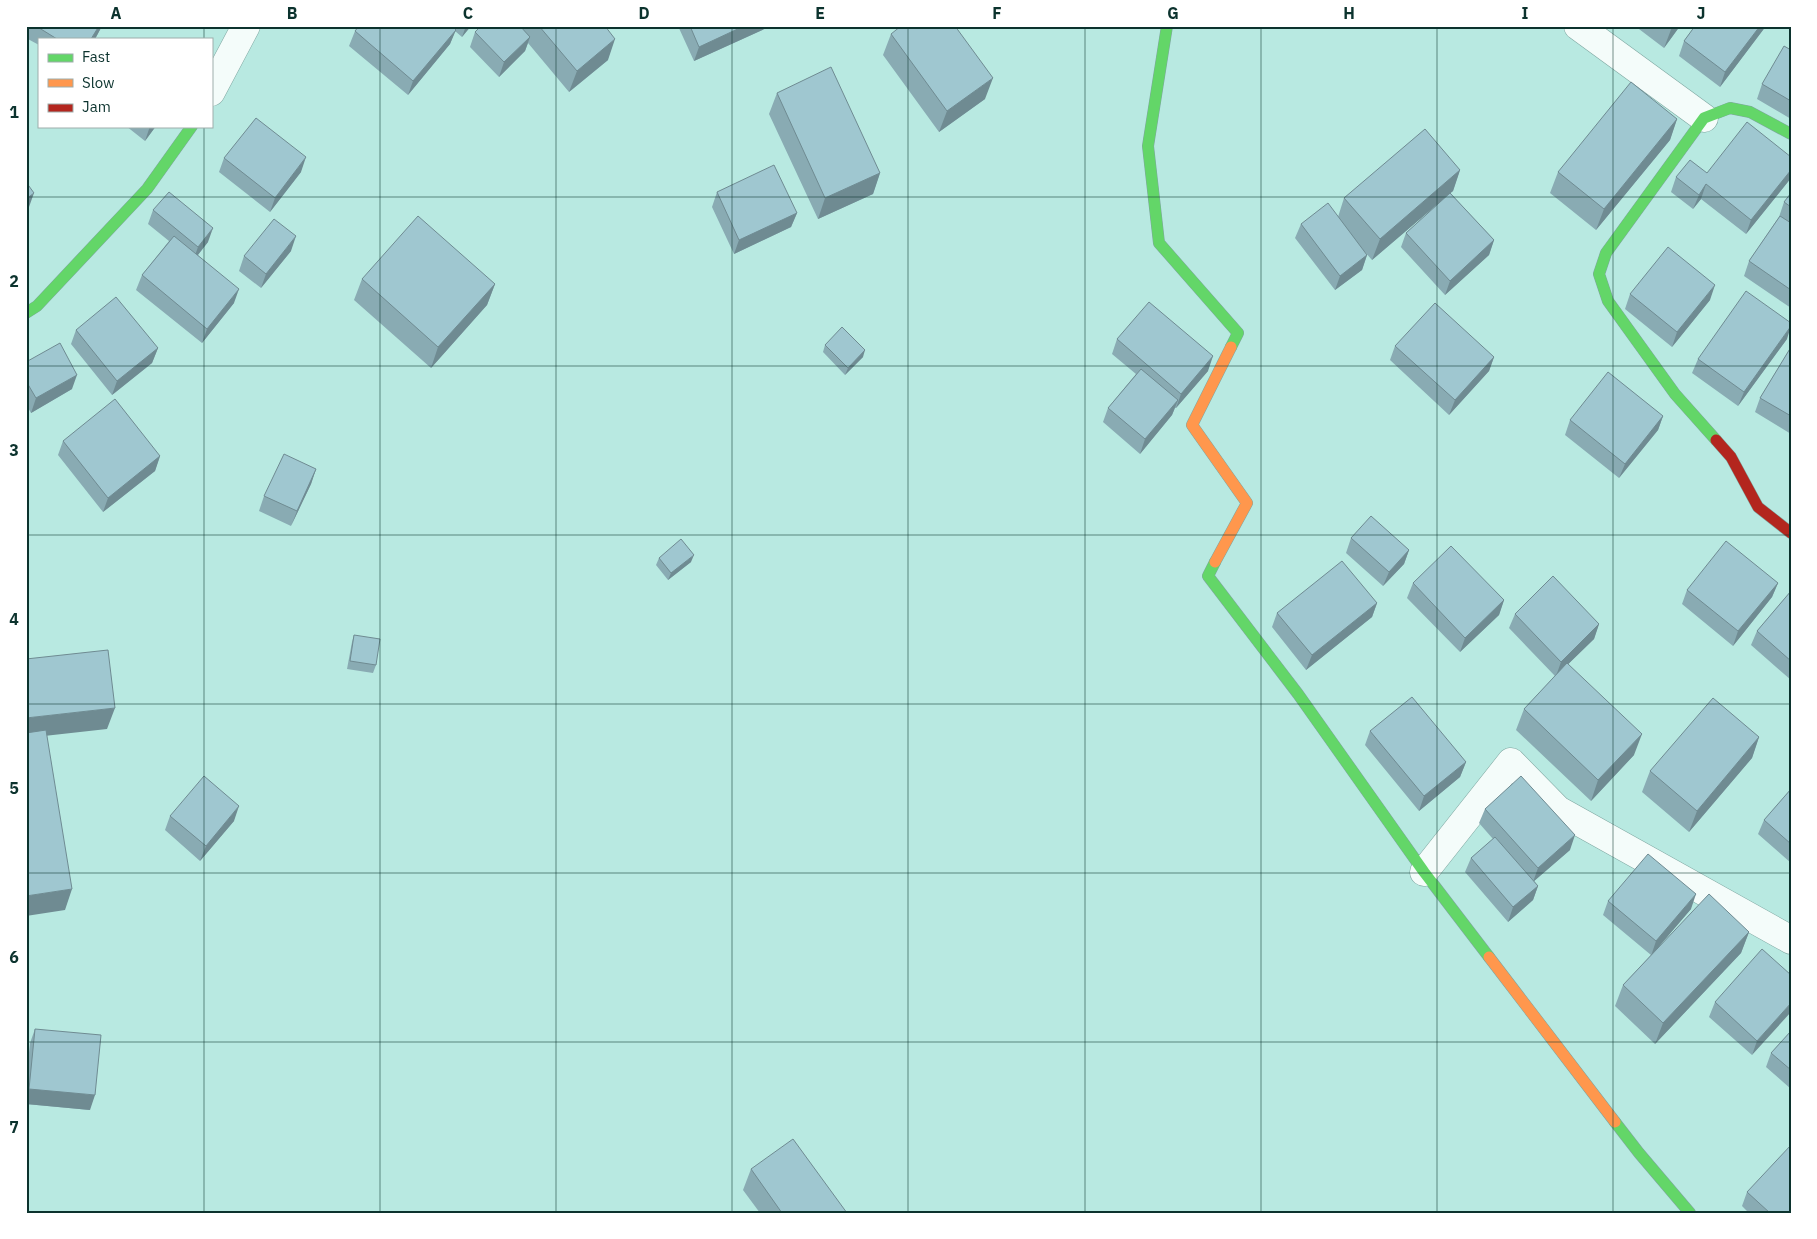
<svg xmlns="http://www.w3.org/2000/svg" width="1817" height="1239" font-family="'IBM Plex Sans',sans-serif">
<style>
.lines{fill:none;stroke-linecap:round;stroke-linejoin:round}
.street-casing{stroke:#7ea6a0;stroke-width:29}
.fast-casing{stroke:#7ea6a0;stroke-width:12}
.slow-casing{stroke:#7ea6a0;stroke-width:12}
.jam-casing{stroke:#7ea6a0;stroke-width:12}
.street{stroke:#f4fcfa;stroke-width:28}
.fast{stroke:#63d668;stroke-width:11}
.slow{stroke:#ff974d;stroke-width:11}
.jam{stroke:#b3261e;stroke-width:11}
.wall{fill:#89abb3}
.shaded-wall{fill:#6f8b92}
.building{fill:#9fc7d0;stroke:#6f8b92}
.grid{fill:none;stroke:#0c332e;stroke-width:1;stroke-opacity:0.55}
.neatline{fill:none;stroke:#0c332e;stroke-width:2}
.grid-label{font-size:16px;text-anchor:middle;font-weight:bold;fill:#0c332e}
</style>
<rect width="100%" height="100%" fill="#b8e9e1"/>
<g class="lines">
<defs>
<path id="street" d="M1578 26 1704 118
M211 92 246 26
M1424 872 1511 762 1558 810 1791 940"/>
<path id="fast" d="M1167 26 1148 146 1159 243 1238 333 1231 347
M26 313 37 306 147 189 192 126
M1716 440 1675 394 1608 301 1599 274 1606 253 1704 118 1730 108 1750 112 1791 134
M1215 562 1208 576 1298 694 1424 872 1489 957
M1615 1122 1639 1153 1690 1213"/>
<path id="slow" d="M1215 562 1247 503 1192 425 1231 347
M1489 957 1615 1122"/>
<path id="jam" d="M1716 440 1731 457 1758 507 1791 533"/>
</defs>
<!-- street casing -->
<use href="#street" class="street-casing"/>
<!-- fast casing -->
<use href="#fast" class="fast-casing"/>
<!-- slow casing -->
<use href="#slow" class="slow-casing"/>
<!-- jam casing -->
<use href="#jam" class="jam-casing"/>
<!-- street -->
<use href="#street" class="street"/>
<!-- fast -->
<use href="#fast" class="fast"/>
<!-- slow -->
<use href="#slow" class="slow"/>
<!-- jam -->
<use href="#jam" class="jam"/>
</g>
<!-- wall -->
<path class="wall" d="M26 26H102L95 39H39V45L26 38Z
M359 26H471L462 37 455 31 450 44 408 95 349 46 355 31Z
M481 26H605L608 60 569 92 528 43 525 51 499 77 470 47 475 32Z
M678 26H771L694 61Z
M1635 26H1680L1664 48Z
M1695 26H1766L1720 87 1679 56 1684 41Z
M891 34 985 99 939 132 883 55Z
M1791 50V119L1757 99 1762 84Z
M777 93 880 173 873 194 818 219 769 114Z
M1677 119 1670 140 1596 230 1550 193 1558 172Z
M126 126H156L145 141Z
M1791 157V178L1746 234 1701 199 1693 209 1671 192 1676 177 1707 173Z
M224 158 301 172 270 212 219 172Z
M1460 170 1453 191 1450 193 1494 240 1489 255 1445 295 1401 247 1406 233 1442 200 1372 260 1357 243 1367 255 1362 270 1335 290 1295 238 1301 224 1338 217 1344 198Z
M717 192 797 213 791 227 734 254 712 207Z
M1791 193V308L1744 276 1749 261 1779 217 1784 202Z
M153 210 208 242 198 255 234 303 202 343 136 290 142 275 169 241 148 224Z
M291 251 261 288 239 271 244 256Z
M362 279 495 284 487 305 431 368 354 300Z
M1630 294 1710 300 1672 347 1625 309Z
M76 330 158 348 152 363 112 395 71 344Z
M1117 339 1208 371 1176 408H1175L1172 415 1140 454 1103 422 1108 408 1136 374 1112 354Z
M1787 339 1738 406 1692 373 1698 359Z
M825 345 863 357 845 375 823 352Z
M1395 346 1494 357 1489 371 1449 415 1390 360Z
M1791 347V434L1755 412 1760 398Z
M26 362 72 389 31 413 26 404Z
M1663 416 1658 430 1619 478 1565 435 1570 420Z
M63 441 160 456 155 471 103 512 58 455Z
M316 469 311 484 291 526 259 511 264 496Z
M1351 538 1409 550 1404 564 1383 586 1346 553Z
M659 558 691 562 668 580 656 565Z
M1413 583 1504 600 1499 615 1460 652 1407 598Z
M1778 583 1772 597 1733 646 1682 604 1687 590Z
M1791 591V680L1751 645 1757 631Z
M1377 603 1372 617 1306 670 1272 627 1277 613Z
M1515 614 1599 624 1594 639 1568 664 1634 755 1591 801 1516 730 1524 709 1555 676 1509 628Z
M354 635 376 665 373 673 347 669 352 642Z
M1370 731 1466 762 1460 777 1419 811 1365 745Z
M1759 737 1752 758 1689 832 1642 792 1650 771Z
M1791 789V863L1758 834 1764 820Z
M1485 809 1570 850 1534 881 1538 886 1533 900 1508 922 1465 872 1471 858 1493 839 1479 823Z
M170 816 234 821 200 861 165 830Z
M1608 901 1691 909 1654 952 1749 932 1741 953 1655 1044 1615 1006 1623 985 1651 955 1603 915Z
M1791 975 1752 1055 1709 1017 1715 1002Z
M35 1029 90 1110 26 1104V1082L30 1043Z
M1791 1031V1089L1766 1067 1771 1053Z
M751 1169 847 1213H760L743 1190Z
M1747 1192 1791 1213H1749L1742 1206Z"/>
<!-- shaded-wall -->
<path class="shaded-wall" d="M99 26H102L95 39H91Z
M466 26H471L462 37Z
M744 26H771L694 61 699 47Z
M1673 26H1680L1664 48 1672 27Z
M1760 26H1766L1720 87 1725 72Z
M456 30 450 44 408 95 413 81Z
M530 37 525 51 499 77 504 62Z
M615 39 608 60 569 92 577 71Z
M993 78 985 99 939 132 947 111Z
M1677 119 1670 140 1596 230 1604 209Z
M150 126H156L145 141Z
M306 157 301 172 270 212 275 198Z
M1460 170 1453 191 1372 260 1380 239Z
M1791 170V178L1746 234 1751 220Z
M880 173 873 194 818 219 825 198Z
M1706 184 1701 199 1693 209 1699 195Z
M34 193 29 207 26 209V199Z
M797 213 791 227 734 254 739 240Z
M213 228 208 242 193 261 198 247Z
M296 236 291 251 261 288 266 274Z
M1494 240 1489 255 1445 295 1450 281Z
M1367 255 1362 270 1335 290 1340 276Z
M495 284 487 305 431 368 438 347Z
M1715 285 1710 300 1672 347 1677 332Z
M239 289 234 303 202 343 207 329Z
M1791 326 1787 339 1738 406 1744 392Z
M158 348 152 363 112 395 117 381Z
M865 350 863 357 845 375 848 368Z
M1213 356 1208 371 1176 408 1181 394Z
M1494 357 1489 371 1449 415 1455 400Z
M77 375 72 389 31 413 36 398Z
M1178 400 1172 415 1140 454 1145 439Z
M1663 416 1658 430 1619 478 1625 464Z
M160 456 155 471 103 512 108 498Z
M316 469 311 484 291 526 297 511Z
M1409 550 1404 564 1383 586 1389 572Z
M694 555 691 562 668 580 671 573Z
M1778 583 1772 597 1733 646 1738 631Z
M1504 600 1499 615 1460 652 1465 638Z
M1377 603 1372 617 1306 670 1312 655Z
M1599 624 1594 639 1556 676 1561 662Z
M115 708 107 729 26 738V718Z
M1642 734 1634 755 1591 801 1598 780Z
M1759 737 1752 758 1689 832 1697 811Z
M1466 762 1460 777 1419 811 1424 796Z
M239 806 234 821 200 861 206 846Z
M1575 835 1570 850 1533 882 1538 868Z
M1538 886 1533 900 1508 922 1513 907Z
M72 889 65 910 26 916V896Z
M1696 894 1691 909 1651 956 1656 941Z
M1749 932 1741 953 1655 1044 1663 1023Z
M1791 1003V1012L1752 1055 1757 1041Z
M29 1089 95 1095 90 1110 26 1104V1098Z"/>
<!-- building -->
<path class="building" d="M36 26H99L91 39H57Z
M359 26H452L456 30 413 81 355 31Z
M481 26H520L530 37 504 62 475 32Z
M539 26H605L615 39 577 71Z
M690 26H744L699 47Z
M901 26H955L993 78 947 111 891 34Z
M1695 26H1760L1725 72 1684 41Z
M1784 46 1791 50V101L1762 84Z
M831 67 880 173 825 198 777 93Z
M1631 82 1677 119 1604 209 1558 172Z
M256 118 306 157 275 198 224 158Z
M1747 122 1791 157V170L1751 220 1706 184 1699 195 1676 177 1690 160 1707 173Z
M1425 129 1460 170 1380 239 1344 198Z
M774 165 797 213 739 240 717 192Z
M26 182 34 193 26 199Z
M169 192 213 228 198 247 153 210Z
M1450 193 1494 240 1450 281 1406 233Z
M1791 193V207L1784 202Z
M1328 203 1367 255 1340 276 1301 224Z
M418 216 495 284 438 347 362 279Z
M1780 216 1791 223V290L1749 261Z
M274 219 296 236 266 274 244 256Z
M174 236 239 289 207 329 142 275Z
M1668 247 1715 285 1677 332 1630 294Z
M1746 291 1791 323V326L1744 392 1698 359Z
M116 297 158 348 117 381 76 330Z
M1149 302 1213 356 1181 394 1117 339Z
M1435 303 1494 357 1455 400 1395 346Z
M842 327 865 350 848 368 825 345Z
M60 343 77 375 36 398 26 381V362Z
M1791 347V416L1760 398Z
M1141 369 1178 400 1145 439 1108 408Z
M1608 372 1663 416 1625 464 1570 420Z
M115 399 160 456 108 498 63 441Z
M284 454 316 469 297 511 264 496Z
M1371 516 1409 550 1389 572 1351 538Z
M681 539 694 555 671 573 659 558Z
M1726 541 1778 583 1738 631 1687 590Z
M1451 546 1504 600 1465 638 1413 583Z
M1342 561 1377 603 1312 655 1277 613Z
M1553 576 1599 624 1561 662 1515 614Z
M1791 591V661L1757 631Z
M354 635 380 639 376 665 350 661Z
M108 650 115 708 26 718V659Z
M1567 663 1642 734 1598 780 1524 709Z
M1412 697 1466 762 1424 796 1370 731Z
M1713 698 1759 737 1697 811 1650 771Z
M46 730 72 889 26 896V733Z
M204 776 239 806 206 846 170 816Z
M1521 776 1575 835 1538 868 1485 809Z
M1791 789V844L1764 820Z
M1495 837 1538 886 1513 907 1471 858Z
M1648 854 1696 894 1656 941 1608 901Z
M1709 894 1749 932 1663 1023 1623 985Z
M1762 949 1791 975V1003L1757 1041 1715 1002Z
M35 1029 101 1035 95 1095 29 1089Z
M1791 1031V1070L1771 1053Z
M793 1139 847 1213H782L751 1169Z
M1791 1145V1213H1770L1747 1192Z"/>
<!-- grid -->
<path class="grid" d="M204 26V39M380 26V1213M556 26V1213M732 26V1213M908 26V1213M1085 26V1213M1261 26V1213M1437 26V1213M1613 26V1213M204 126V1213M26 197H1791M26 366H1791M26 535H1791M26 704H1791M26 873H1791M26 1042H1791"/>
<!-- border -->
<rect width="1817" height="1239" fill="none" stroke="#ffffff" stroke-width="55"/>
<!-- legend -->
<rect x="38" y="38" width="175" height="90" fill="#ffffff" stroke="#9eadab"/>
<rect x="48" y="54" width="25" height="8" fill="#63d668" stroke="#9eadab"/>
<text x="82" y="62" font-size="15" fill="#0c332e">Fast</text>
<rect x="48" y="79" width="25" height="8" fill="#ff974d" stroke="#9eadab"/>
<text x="82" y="88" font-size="15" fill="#0c332e">Slow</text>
<rect x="48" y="104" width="25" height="8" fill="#b3261e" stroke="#9eadab"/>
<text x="82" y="112" font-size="15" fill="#0c332e">Jam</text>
<rect x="28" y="28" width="1762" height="1184" class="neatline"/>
<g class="grid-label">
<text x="116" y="19">A</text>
<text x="292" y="19">B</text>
<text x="468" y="19">C</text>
<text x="644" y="19">D</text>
<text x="820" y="19">E</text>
<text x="997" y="19">F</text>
<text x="1173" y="19">G</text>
<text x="1349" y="19">H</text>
<text x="1525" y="19">I</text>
<text x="1701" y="19">J</text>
<text x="14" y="118">1</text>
<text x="14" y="287">2</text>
<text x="14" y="456">3</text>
<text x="14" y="625">4</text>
<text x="14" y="794">5</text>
<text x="14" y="963">6</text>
<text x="14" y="1133">7</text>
</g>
</svg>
